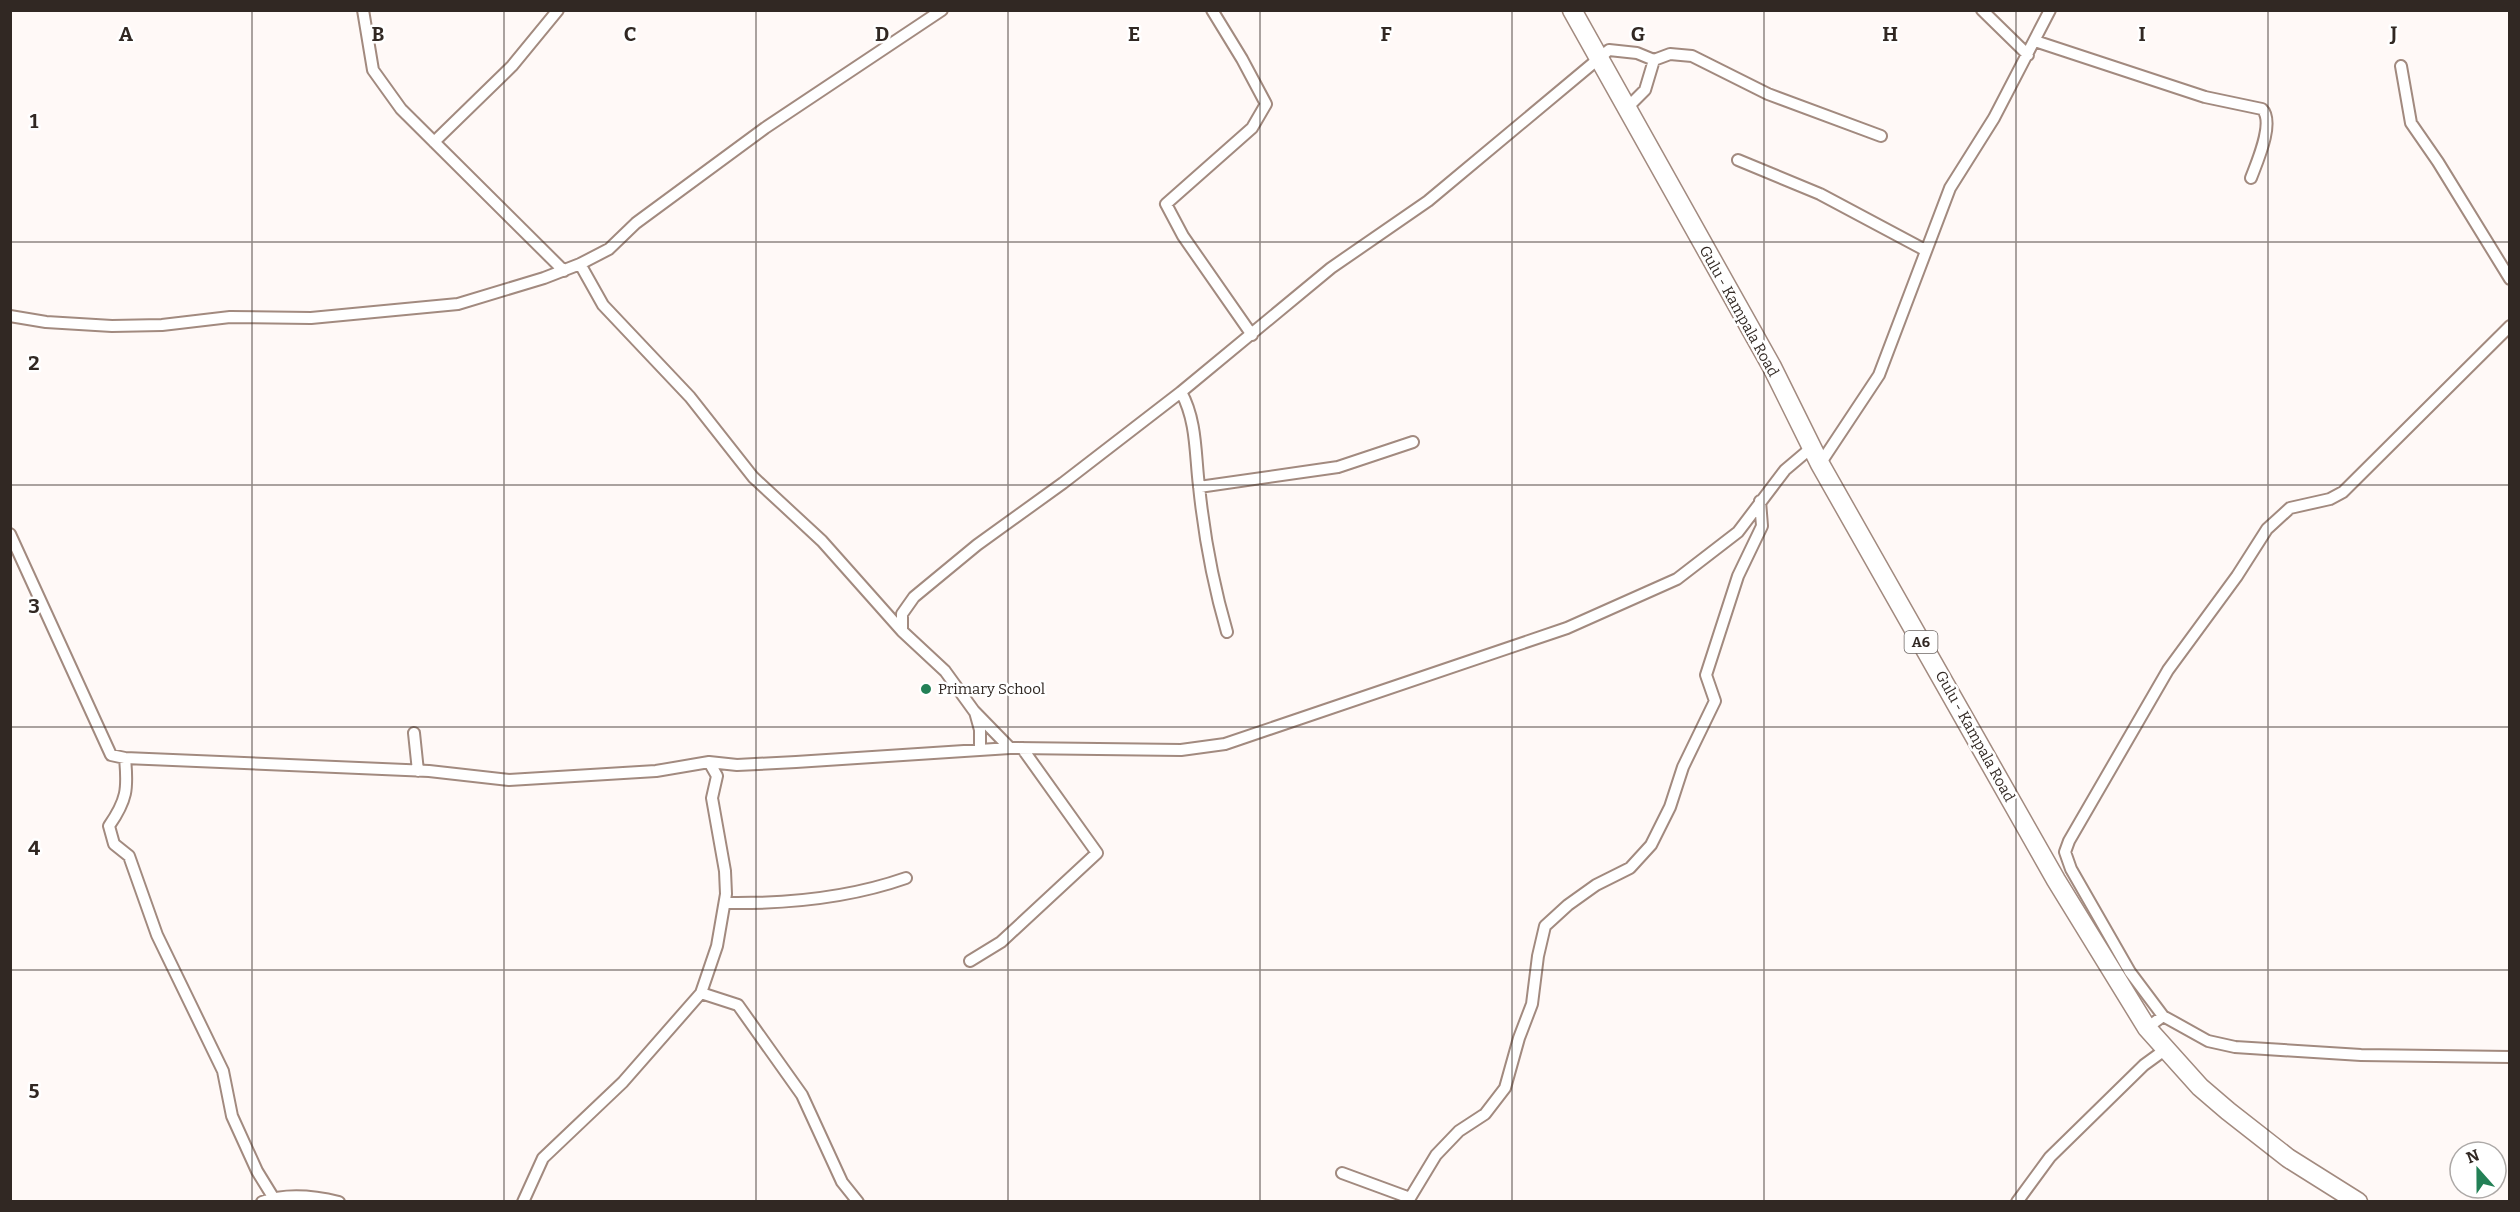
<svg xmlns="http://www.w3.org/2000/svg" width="2520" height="1212" font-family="Bitter,serif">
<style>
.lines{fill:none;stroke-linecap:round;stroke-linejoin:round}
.minor-casing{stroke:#a28a7f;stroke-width:14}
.primary-casing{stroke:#a28a7f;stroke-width:21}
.minor{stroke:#fff;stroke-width:10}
.primary{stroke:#fff;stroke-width:18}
.grid{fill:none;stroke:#312823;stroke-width:1.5;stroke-opacity:0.55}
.poi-dot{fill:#238056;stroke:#fff;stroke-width:2}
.labels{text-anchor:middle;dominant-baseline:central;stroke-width:5;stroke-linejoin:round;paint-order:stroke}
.shield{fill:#fff;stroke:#6f6865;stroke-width:1.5}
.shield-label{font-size:14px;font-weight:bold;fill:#312823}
.street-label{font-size:15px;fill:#312823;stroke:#fff}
.poi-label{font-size:15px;fill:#312823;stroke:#fff;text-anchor:start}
.grid-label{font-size:20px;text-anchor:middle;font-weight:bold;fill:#312823;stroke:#fff;stroke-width:5;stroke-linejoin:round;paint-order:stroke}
</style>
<rect width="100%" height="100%" fill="#fff9f7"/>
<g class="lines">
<defs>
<path id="minor" d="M363 10 373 70 401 109 564 271
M1212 10 1242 59 1266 104 1252 128 1166 204 1183 236 1252 335
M1982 10 2028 55
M2035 41 2205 97 2262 109C2275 122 2257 162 2251 178
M2401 66 2411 123 2438 162 2510 279
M1626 109 1645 90 1654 60
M434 142 512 66 558 10
M1738 160 1820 194 1925 250
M580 264 603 305 690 397 753 477 822 541 902 631
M10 316 46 322 112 326 162 325 230 317 311 318 458 304 544 278 580 264 609 249 636 223 765 128 942 10
M1181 392 1331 268 1428 201 1609 50 1637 53 1654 60 1670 54 1692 56 1768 94 1881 136
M1820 464 1879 375 1950 188 1994 118 2050 10
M1199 487 1338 467 1413 442
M10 534 111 755 125 758 429 771 509 780 656 771 709 762 737 765 796 762 1010 748 1181 750 1225 744 1567 628 1677 579 1738 532 1785 470 1811 448
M975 712 980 730V750
M414 733 418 771
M1010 748 974 711 945 671 902 631V614L914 597 977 545 1063 483 1181 392C1197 421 1195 454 1199 486 1204 535 1213 584 1227 632
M125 758C128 789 127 800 109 826L114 844 129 856 157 935 223 1071 232 1116 257 1171 273 1197
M709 762 717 776 712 798 725 871 726 894 717 946 701 993 738 1005 802 1095 842 1182 858 1202
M725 903C785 904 849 898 906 878
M970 961 1001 942 1097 853 1022 748
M2163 1016 2130 972 2071 869 2065 852 2069 841 2168 670 2237 576 2267 529 2290 508 2330 499 2343 492 2510 326
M2147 1028 2163 1016 2208 1041 2235 1047 2361 1055 2510 1057
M1342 1173 1410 1198 1436 1155 1459 1131 1485 1114 1505 1088 1519 1038 1532 1004 1538 956 1545 926 1568 905 1596 885 1630 868 1651 845 1670 807 1683 767 1715 701 1706 675 1738 576 1762 526 1760 501
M262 1202C286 1193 314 1196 339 1202
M523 1202 543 1158 623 1082 701 993
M2017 1202 2050 1157 2144 1065 2166 1049"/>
<path id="primary" d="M1572 10 1772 367 1820 464 2056 880 2147 1028 2200 1087 2228 1111 2288 1158 2358 1202"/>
</defs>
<!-- minor casing -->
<use href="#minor" class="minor-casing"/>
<!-- primary casing -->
<use href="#primary" class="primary-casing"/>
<!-- minor -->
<use href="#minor" class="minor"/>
<!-- primary -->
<use href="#primary" class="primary"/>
</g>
<!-- grid -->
<path class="grid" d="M252 10V1202M504 10V1202M756 10V1202M1008 10V1202M1260 10V1202M1512 10V1202M1764 10V1202M2016 10V1202M2268 10V1202M10 242H2510M10 485H2510M10 727H2510M10 970H2510"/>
<!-- markers -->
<circle class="poi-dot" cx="926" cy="689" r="6"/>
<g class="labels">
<!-- shield labels -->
<rect class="shield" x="1904.5" y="631" width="33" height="22" rx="4.5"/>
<g class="shield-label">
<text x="1921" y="642">A6</text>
</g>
<!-- street labels -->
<g class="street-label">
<text transform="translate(1739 311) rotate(61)">Gulu - Kampala Road</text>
<text transform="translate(1975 736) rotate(61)">Gulu - Kampala Road</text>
</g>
<!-- poi labels -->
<g class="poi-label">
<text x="938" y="689">Primary School</text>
</g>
</g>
<g class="grid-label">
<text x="126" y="41">A</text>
<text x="378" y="41">B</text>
<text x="630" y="41">C</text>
<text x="882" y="41">D</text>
<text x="1134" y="41">E</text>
<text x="1386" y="41">F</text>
<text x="1638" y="41">G</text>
<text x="1890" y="41">H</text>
<text x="2142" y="41">I</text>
<text x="2394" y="41">J</text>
<text x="34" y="128">1</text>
<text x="34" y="370">2</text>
<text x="34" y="613">3</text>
<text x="34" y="855">4</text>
<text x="34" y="1098">5</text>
</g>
<!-- border -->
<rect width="2520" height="1212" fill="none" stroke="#312823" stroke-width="24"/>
<!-- north arrow -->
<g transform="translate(2478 1170) rotate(339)"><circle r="28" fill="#ffffff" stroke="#ada9a7" stroke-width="1.5"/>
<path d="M0-4.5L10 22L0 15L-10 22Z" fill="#238056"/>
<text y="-9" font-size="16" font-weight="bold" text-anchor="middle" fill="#312823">N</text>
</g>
</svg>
